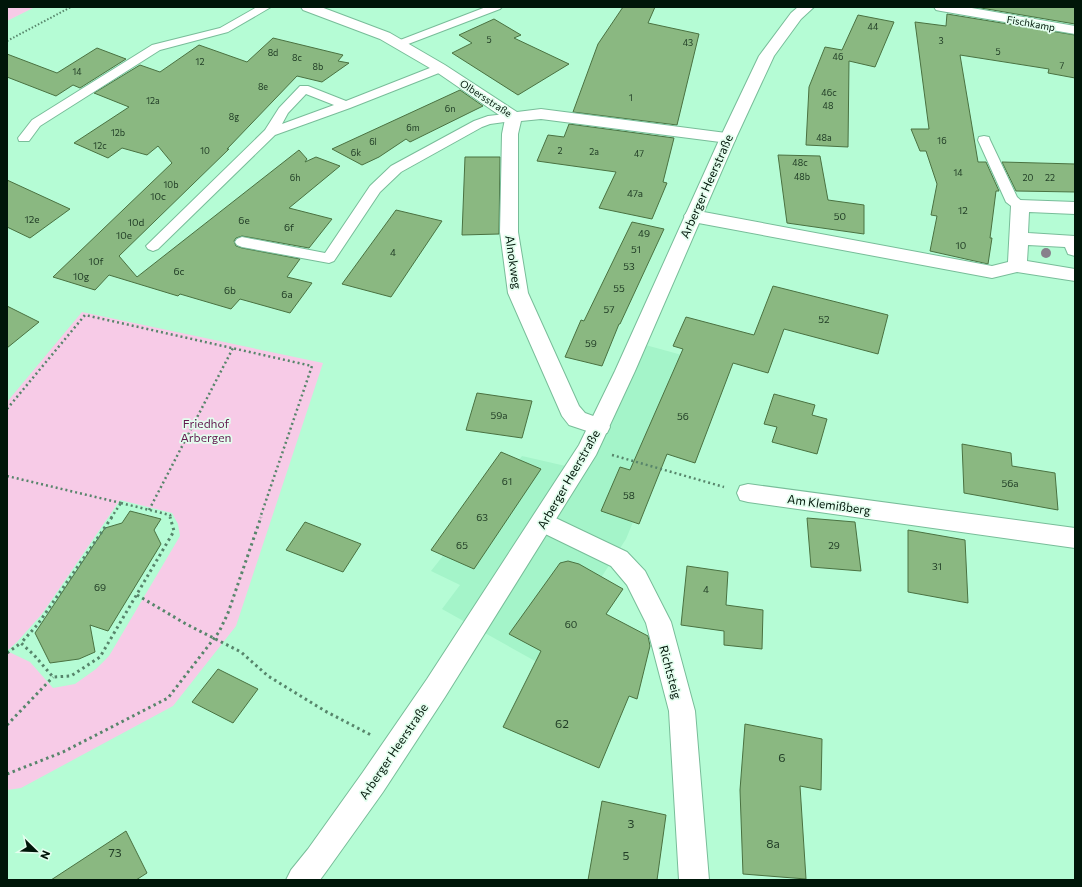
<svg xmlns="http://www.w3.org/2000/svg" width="1082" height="887" font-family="Commissioner,sans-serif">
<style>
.built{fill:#a4f4c9}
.green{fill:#f7cbe7}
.building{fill:#8ab881;stroke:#4a7241}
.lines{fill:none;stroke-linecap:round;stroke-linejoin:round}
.service-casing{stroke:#78bd99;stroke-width:2}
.minor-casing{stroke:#78bd99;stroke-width:2}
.secondary-casing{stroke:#78bd99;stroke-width:2}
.path-far2{stroke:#57856b;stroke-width:2;stroke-dasharray:1.5 2;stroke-linecap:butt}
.path-far1{stroke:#57856b;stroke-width:2.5;stroke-dasharray:2 3;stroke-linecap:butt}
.path{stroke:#57856b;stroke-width:3;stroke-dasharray:2.5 3.5;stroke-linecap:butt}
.service{fill:#fff;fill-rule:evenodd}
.minor{fill:#fff;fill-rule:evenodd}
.secondary{fill:#fff;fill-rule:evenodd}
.tree{fill:#88808c}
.labels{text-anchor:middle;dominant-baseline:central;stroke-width:3.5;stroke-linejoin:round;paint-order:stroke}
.far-number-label{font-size:9px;fill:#223e27}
.far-street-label{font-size:10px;fill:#001609;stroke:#e3feee}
.number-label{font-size:10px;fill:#223e27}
.street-label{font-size:12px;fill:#001609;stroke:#e3feee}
.park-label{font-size:12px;fill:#631b50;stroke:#e3feee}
.near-number-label{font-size:12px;fill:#223e27}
</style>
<rect width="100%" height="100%" fill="#b5fcd5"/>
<!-- built -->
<path class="built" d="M631 341 700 360 626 539 544 666 442 609 460 585 431 571 522 456 570 467Z"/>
<!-- green -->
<path class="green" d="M7 7H35L7 21Z
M82 312 323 363 236 626 173 706 21 788 7 790V651L30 662 53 688 75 684 96 669 109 656 180 536 178 524 172 513 120 500 42 614 17 642 7 651V402Z"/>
<!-- building -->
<path class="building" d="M623 7H655L648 23 699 34 677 125 573 112 598 44Z
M975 7H1075V24Z
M947 14 1075 35V78L1048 73 1049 69 960 55 978 162H986L999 191H996L990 238H992L988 264 930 251 937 216 931 215 937 184 926 151H920L911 129H929L915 22 946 26Z
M858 15 894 22 875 67 849 61 848 147 806 145 809 87 825 47 842 50Z
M494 19 521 35 514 38 569 64 518 95 452 53 472 43 459 35Z
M273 38 343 55 338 61 349 63 322 82 297 76 227 149H229L119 256 137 277 299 150 307 159 305 162 316 157 340 166 289 208 332 219 309 248 242 236 236 238 234 241 236 246 242 248 300 259 287 277 312 283 290 313 240 299 231 309 180 294 178 296 109 275 95 290 53 277 172 163 158 146 147 155 122 148 108 158 74 143 129 107 94 93 140 65 160 72 199 45 247 62Z
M97 48 126 59 80 88 73 85 56 96 7 77V54L57 73Z
M460 90 483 106 410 142 406 139 379 157 362 165 332 149Z
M569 124 674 138 663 182 667 183 652 219 599 208 616 172 537 161 548 135 564 137Z
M778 155 820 156 828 200 864 205V234L787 223Z
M465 157H500L499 234 462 235Z
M1002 162 1075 164V192L1016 191Z
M7 180 70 209 30 238 7 227Z
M396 210 442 221 391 297 342 284Z
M632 222 664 229 620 324H619L602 366 565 357 581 320 584 321Z
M773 286 888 315 878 354 784 329 768 373 733 363 695 463 667 454 639 524 601 511 620 467 630 470 683 349 673 346 686 317 754 335Z
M7 306 39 322 7 348Z
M477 393 532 401 522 438 466 430Z
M774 394 815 405 812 415 827 419 817 454 772 442 777 427 764 424Z
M962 444 1011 453 1012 466 1055 473 1058 510 964 493Z
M501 452 541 469 474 569 431 550Z
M130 511 161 519 154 530 161 544 108 631 90 625 95 652 79 659 50 663 35 633 105 528 122 523Z
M807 518 855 522 861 571 811 567Z
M305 522 361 544 343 572 286 550Z
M908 530 965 540 968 603 908 592Z
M568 561 579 564 623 589 606 614 648 636 650 646 637 699 629 696 599 768 503 727 541 651 509 634 560 563Z
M687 566 728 572 726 605 763 610 762 649 724 645V631L681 625Z
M218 669 258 689 233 723 192 702Z
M745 724 822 739 821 790 800 786 806 879 743 874 740 790Z
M602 801 666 815 657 880H588Z
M126 831 147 873 136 880H51Z"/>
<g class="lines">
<defs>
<path id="service" d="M257 7H271L228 32 160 50 40 126 29 141H19L18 138 32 120 152 45 220 28Z
M486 7H502L500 9 403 46H395L393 44 395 42Z
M440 64 444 65 446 68 444 71 350 108 275 135 158 249 153 251 148 249 146 246 265 130 279 108 300 86H308L346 101ZM306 94 334 105 282 124 288 113Z
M514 113 518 114 520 117 518 120 490 124 482 127 401 172 380 192 334 261 329 263 242 247 237 245 235 242 237 239 242 237 325 253 370 186 391 166 474 121 488 116Z
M984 136 989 137 990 140 1017 197 1027 206 1025 209 1020 210 1015 209 1006 202 978 140 979 137Z"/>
<path id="minor" d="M301 7H321L390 33 445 65 517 112 541 109 734 134 736 138 734 142 728 143 541 119 521 121 518 134V232L528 293 579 406 585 413 607 421 610 427 607 433 599 435 569 425 562 416 508 293 500 232 502 134 505 119 435 71 380 39 303 10Z
M934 7H966L1075 26V34L941 11 936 10Z
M1020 200 1075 202V214L1029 212 1028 233 1075 236V256L1068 254 1065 247 1028 245 1027 261 1075 269V281L1017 272 992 278 693 222 687 220 684 216 687 212 693 210 992 266 1008 262 1011 206 1014 202Z
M748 484 1075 528V548L748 502 740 500 737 493 740 486Z
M543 512 627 552 645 571 671 622 695 711 709 880H679L669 711 646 623 627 585 611 566 535 529 531 522 535 515Z"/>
<path id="secondary" d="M798 7H814L801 19 774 56 736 138 635 371 596 455 445 697 383 792 328 869 320 880H286L291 870 308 849 363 772 427 679 579 445 615 371 720 138 759 56 791 13Z"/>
</defs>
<!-- service casing -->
<use href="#service" class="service-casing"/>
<!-- minor casing -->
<use href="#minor" class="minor-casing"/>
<!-- secondary casing -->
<use href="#secondary" class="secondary-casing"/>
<!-- path-far2 -->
<path class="path-far2" d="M7 41 71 7"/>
<!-- path-far1 -->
<path class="path-far1" d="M7 409 85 315 312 366 260 518
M612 455 724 487
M7 476 121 503
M121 503 170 515 171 518
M149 510 233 348
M111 518 121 503"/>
<!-- path -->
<path class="path" d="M112 517 38 624 21 643 34 655 53 677 71 676 100 657 174 531 170 517
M137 595 186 624 241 652 268 676 325 711 371 735
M7 653 21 643
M7 725 53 677
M7 774 63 752 168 698 219 632 228 613 261 517"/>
<!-- service -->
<use href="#service" class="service"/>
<!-- minor -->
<use href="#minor" class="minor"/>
<!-- secondary -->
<use href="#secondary" class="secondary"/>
</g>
<!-- trees -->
<circle class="tree" cx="1046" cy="253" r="5"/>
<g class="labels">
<!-- far-number labels -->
<g class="far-number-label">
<text x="873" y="26">44</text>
<text x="489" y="39">5</text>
<text x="941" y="40">3</text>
<text x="688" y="42">43</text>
<text x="998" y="51">5</text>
<text x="273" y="52">8d</text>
<text x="838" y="56">46</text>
<text x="297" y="57">8c</text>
<text x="200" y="61">12</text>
<text x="1062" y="65">7</text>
<text x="318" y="66">8b</text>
<text x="77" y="71">14</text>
<text x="263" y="86">8e</text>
<text x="829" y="92">46c</text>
<text x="631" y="97">1</text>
<text x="153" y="100">12a</text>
<text x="828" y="105">48</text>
<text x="450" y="108">6n</text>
<text x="234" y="116">8g</text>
<text x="413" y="127">6m</text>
<text x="118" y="132">12b</text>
<text x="824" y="137">48a</text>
<text x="942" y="140">16</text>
<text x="373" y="141">6l</text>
<text x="100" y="145">12c</text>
<text x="205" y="150">10</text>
<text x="560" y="150">2</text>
<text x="594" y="151">2a</text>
<text x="356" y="152">6k</text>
<text x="639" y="153">47</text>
<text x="800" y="162">48c</text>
<text x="958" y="172">14</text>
<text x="802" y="176">48b</text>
<text x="295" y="177">6h</text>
<text x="1028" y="177">20</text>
<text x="1050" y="177">22</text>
<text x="171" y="184">10b</text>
</g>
<!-- far-street labels -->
<g class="far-street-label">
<text transform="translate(1031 23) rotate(10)">Fischkamp</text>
<text transform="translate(486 98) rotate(33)">Olbersstraße</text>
</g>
<!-- number labels -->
<g class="number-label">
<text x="635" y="193">47a</text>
<text x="158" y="196">10c</text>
<text x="963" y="210">12</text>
<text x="840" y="216">50</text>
<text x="32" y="219">12e</text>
<text x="244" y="220">6e</text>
<text x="136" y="222">10d</text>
<text x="289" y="227">6f</text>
<text x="644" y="233">49</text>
<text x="124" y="235">10e</text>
<text x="961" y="245">10</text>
<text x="636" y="249">51</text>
<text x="393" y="252">4</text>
<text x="96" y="261">10f</text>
<text x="629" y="266">53</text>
<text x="179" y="271">6c</text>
<text x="81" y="276">10g</text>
<text x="619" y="288">55</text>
<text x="230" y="290">6b</text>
<text x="287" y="294">6a</text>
<text x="609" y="309">57</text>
<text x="824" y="319">52</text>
<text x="591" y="343">59</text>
<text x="499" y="415">59a</text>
<text x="683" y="416">56</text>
<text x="507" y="481">61</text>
<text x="1010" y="483">56a</text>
<text x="629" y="495">58</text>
<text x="482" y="517">63</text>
<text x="462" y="545">65</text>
<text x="834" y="545">29</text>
<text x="937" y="566">31</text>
<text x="100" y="587">69</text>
<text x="706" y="589">4</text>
<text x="571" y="624">60</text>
</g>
<!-- street labels -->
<g class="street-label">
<text transform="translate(706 186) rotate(-66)">Arberger Heerstraße</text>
<text transform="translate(514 262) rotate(82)">Alnokweg</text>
<text transform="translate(568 479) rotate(-60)">Arberger Heerstraße</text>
<text transform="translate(829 504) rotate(8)">Am Klemißberg</text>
<text transform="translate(671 672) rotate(75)">Richtsteig</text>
<text transform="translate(393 751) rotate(-56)">Arberger Heerstraße</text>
</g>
<!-- park labels -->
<g class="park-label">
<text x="206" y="423">Friedhof<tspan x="206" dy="14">Arbergen</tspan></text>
</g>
<!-- near-number labels -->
<g class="near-number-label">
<text x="562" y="723">62</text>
<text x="782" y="757">6</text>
<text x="631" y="823">3</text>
<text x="773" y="843">8a</text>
<text x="115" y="852">73</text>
<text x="626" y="855">5</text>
</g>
</g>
<!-- border -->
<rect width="1082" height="887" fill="none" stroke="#001609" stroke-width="16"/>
<!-- north arrow -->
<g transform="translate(36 851) rotate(113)" stroke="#e3feee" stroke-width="3" paint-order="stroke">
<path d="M0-3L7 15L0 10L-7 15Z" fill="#001609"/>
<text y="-6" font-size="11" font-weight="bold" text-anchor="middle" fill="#001609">N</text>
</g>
</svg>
